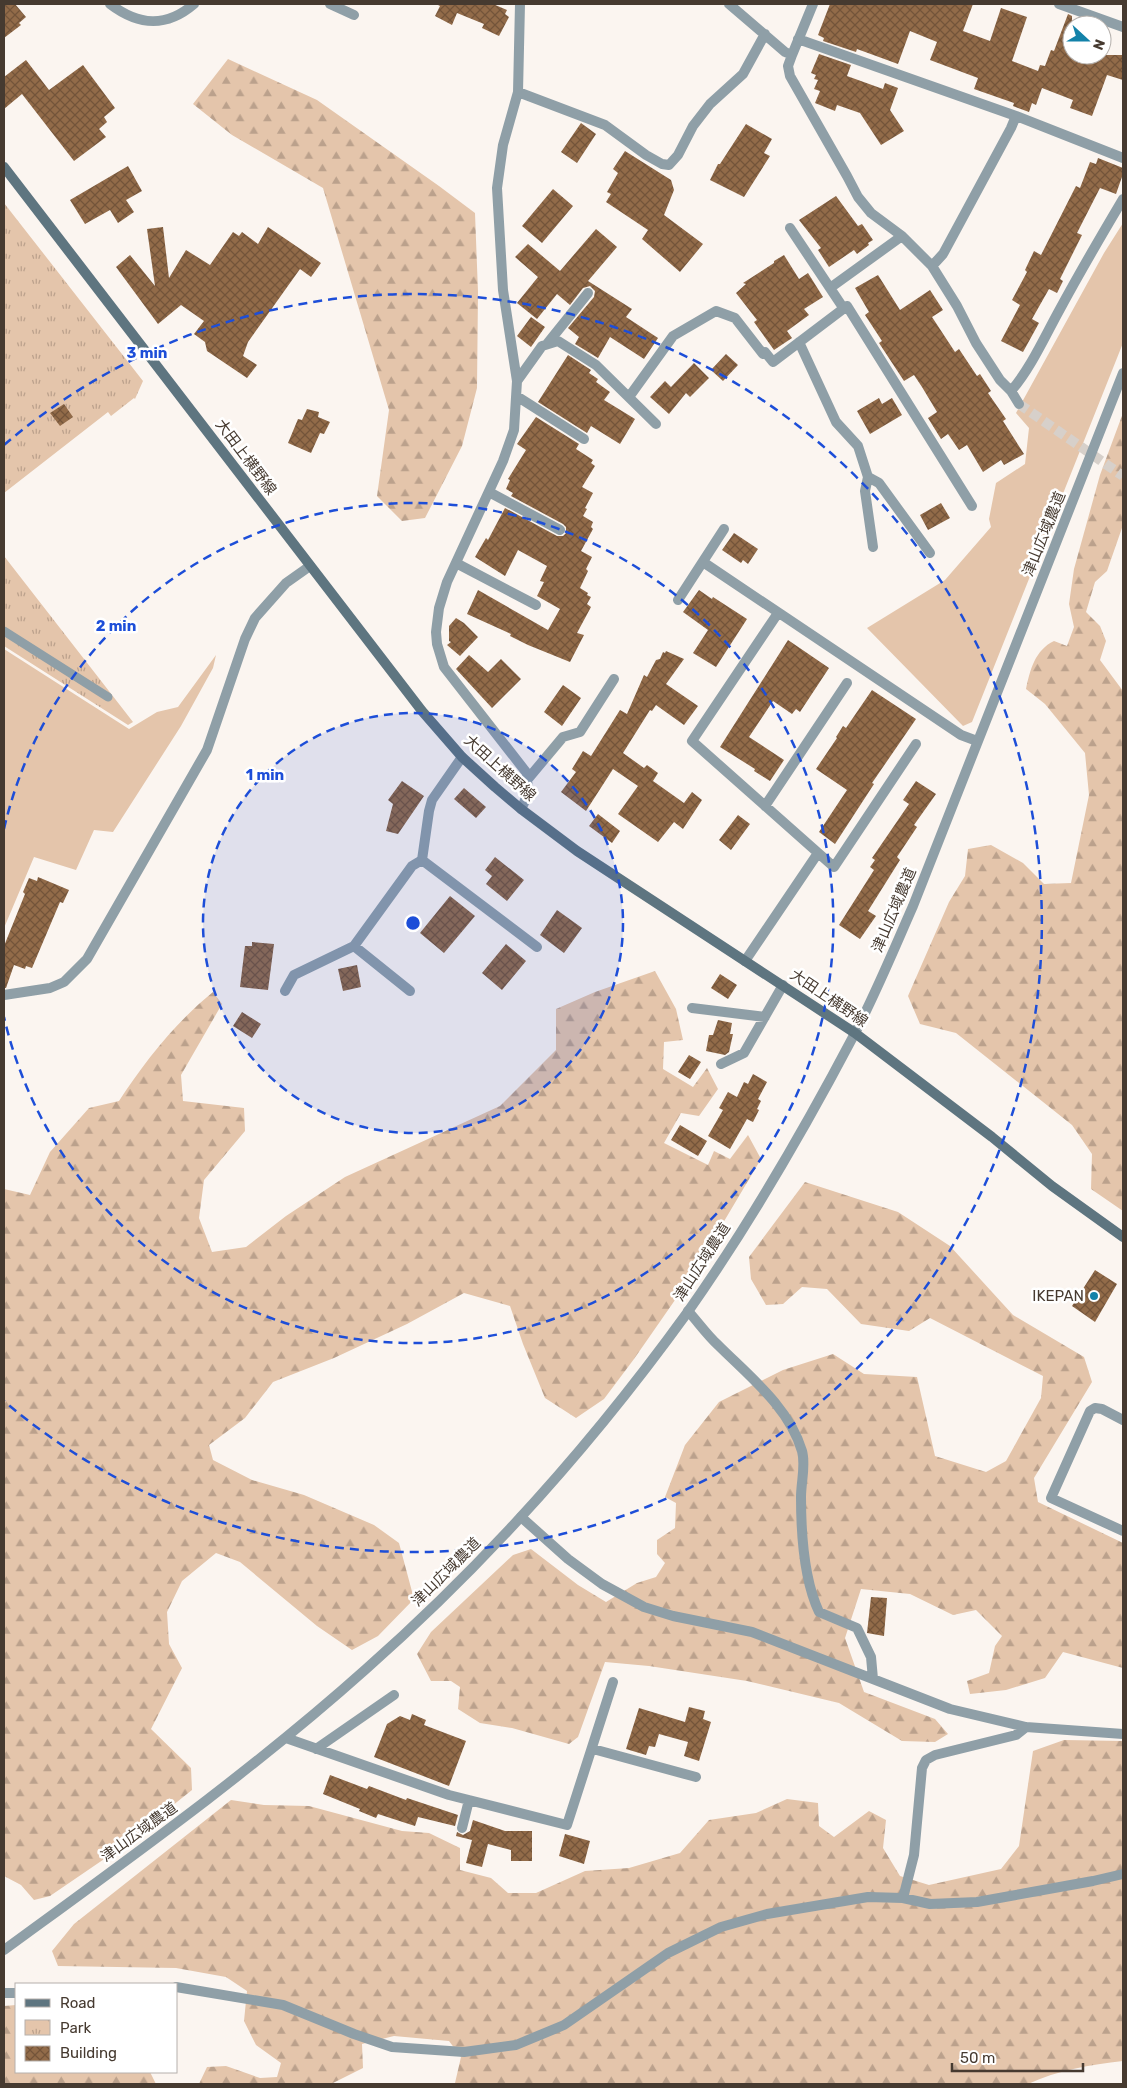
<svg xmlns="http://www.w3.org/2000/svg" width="1127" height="2088" font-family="Rubik,'Noto Sans JP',sans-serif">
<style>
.grass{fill:#e4c5ab}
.forest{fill:url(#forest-firs)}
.park{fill:url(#park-tufts)}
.building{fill:url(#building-cross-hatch)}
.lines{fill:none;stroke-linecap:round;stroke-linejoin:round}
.minor-tunnel{stroke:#d7d0ca;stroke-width:10;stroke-dasharray:10 5;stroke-linecap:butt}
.service{stroke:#8f9fa7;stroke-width:9}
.minor{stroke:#8f9fa7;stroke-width:10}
.tertiary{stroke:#8f9fa7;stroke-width:10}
.secondary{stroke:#5e7580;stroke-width:10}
.ring{fill:none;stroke:#1d4ed8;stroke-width:2.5;stroke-dasharray:9 6}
.poi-dot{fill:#1382a9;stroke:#fff;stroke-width:2}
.labels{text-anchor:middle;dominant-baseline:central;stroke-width:5;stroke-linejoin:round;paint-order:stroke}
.street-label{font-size:15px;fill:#463a30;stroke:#fff}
.poi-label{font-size:15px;fill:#463a30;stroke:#fff;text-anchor:end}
.centre{fill:#1d4ed8;stroke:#fff;stroke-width:2.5}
.ring-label{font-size:15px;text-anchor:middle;font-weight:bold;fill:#1d4ed8;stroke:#fff;stroke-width:5;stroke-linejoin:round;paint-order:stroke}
</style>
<defs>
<pattern id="forest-firs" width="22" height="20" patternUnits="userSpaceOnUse" patternTransform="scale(1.25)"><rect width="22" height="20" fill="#e4c5ab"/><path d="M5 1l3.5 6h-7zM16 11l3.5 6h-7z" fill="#bba18c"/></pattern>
<pattern id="park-tufts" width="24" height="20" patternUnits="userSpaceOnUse" patternTransform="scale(1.25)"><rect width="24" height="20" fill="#e4c5ab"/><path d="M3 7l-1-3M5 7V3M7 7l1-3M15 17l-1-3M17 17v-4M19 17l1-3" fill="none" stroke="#bba18c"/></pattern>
<pattern id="building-cross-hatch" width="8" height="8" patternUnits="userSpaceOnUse" patternTransform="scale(1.25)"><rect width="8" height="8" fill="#926b49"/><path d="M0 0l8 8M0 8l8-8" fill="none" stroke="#73543a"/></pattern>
</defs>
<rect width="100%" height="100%" fill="#fbf5f0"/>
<!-- grass -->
<path class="grass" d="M1123 223V343L972 722 963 726 867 628 945 580 991 527 989 519 996 483 1025 464 1029 428 1016 413 1104 253Z
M4 649 129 729 157 712 178 707 216 655 213 668 181 726 113 832 94 830 76 870 34 857 4 928Z"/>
<!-- forest -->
<path class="forest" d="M228 59 317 100 439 186 475 213 478 292 477 388 462 446 425 518 402 521 377 496 389 410 323 188 232 135 193 104Z
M1123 413V525L1107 571 1095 582 1086 612 1100 626 1106 641 1100 660 1123 691V1211L1091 1189 1092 1154 1072 1125 956 1033 920 1024 908 996 949 902 965 876 968 849 991 845 1023 863 1044 884 1071 883 1089 795 1085 753 1045 704 1026 689C1030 670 1035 650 1054 641L1067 646 1074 627 1069 604 1074 569 1100 475Z
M655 971 676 1009 683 1040 664 1042 663 1069 693 1087 707 1068 718 1089 699 1116 681 1113 664 1143 708 1165 714 1151 730 1159 748 1135 761 1159 691 1277 634 1359 604 1399 576 1418 545 1398 523 1344 510 1306 464 1293 407 1324 334 1358 273 1382 245 1418 209 1445 213 1460 252 1480 304 1495 374 1525 399 1543 414 1599 378 1636 352 1650 317 1626 240 1562 216 1553 182 1581 167 1612 169 1644 182 1668 151 1729 191 1768 192 1790 113 1853 50 1896 34 1900 21 1885 4 1876V1189L30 1195 50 1152 89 1108 119 1101C145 1061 176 1022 213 992L222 1004 181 1075 183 1101 244 1108 245 1131 204 1180 199 1218 212 1252 246 1247 286 1216 345 1177 500 1106 556 1050V1009L595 992Z
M805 1182 898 1212 950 1246 1013 1315 1084 1357 1092 1382 1034 1478 1038 1502 1123 1543V1668L1063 1652 1045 1678 1006 1690 970 1694 967 1681 989 1673 995 1646 1002 1636 976 1610 953 1615 910 1594 861 1589 845 1638 864 1692 935 1719 948 1734 935 1742 902 1741 839 1703 747 1681 649 1666 605 1662 578 1737 569 1744 512 1728 480 1723 458 1709 460 1687 451 1681H431L417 1654 431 1632 513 1555 531 1549 578 1585 606 1602 637 1583 656 1577 665 1563 657 1554V1540L675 1528 676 1503 665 1497 685 1445 719 1402 783 1370 833 1354 864 1374 917 1377 935 1456 986 1472 1006 1461 1041 1398 1043 1376 930 1318 909 1331 861 1324 827 1289 802 1287 783 1304 766 1305 751 1279 749 1257Z
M1064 1740 1123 1741V2061C1090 2065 1058 2070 1028 2084H427L455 2083 461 2057 449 2041 394 2036 362 2044 363 2068 331 2084H199L207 2067 226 2066 260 2078 277 2077 281 2063 256 2045 244 2021 247 1991 226 1977 176 1968 58 1966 52 1951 74 1924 231 1800 264 1805 309 1806 402 1831 429 1833 460 1848V1870L491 1878 508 1893H536L585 1871 629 1868 680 1853 709 1820 756 1813 787 1799 818 1803 819 1826 834 1837 869 1811 886 1820 883 1848 900 1876 929 1885 1001 1869 1019 1846 1033 1751Z
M16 2005V2072H150L156 2084H4V2006Z"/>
<!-- park -->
<path class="park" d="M4 203 143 381 135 399 134 398 111 416 108 412 4 493Z
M4 556 133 722 128 725 4 646Z"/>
<!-- building -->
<path class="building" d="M4 4H15L26 17 19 23 21 25 4 38Z
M436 4H493L507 10 505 14 509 17 499 36 482 28 484 24 457 13 452 25 435 16 440 6Z
M830 4H973L963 31 990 41 1001 8 1027 17 1012 61 1038 71 1040 65 1045 66 1051 50 1054 51 1068 14 1072 16V55H1123V80L1107 75 1092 116 1070 108 1073 100 1042 88 1036 105 1032 103 1029 112 1013 106 1014 103 974 89 978 78 930 60 937 42 910 31 898 64 857 49 856 52 823 41 824 38 818 35Z
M819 54 851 65 847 76 883 89 885 83 898 88 890 110 904 131 881 145 860 113 837 105 835 111 815 103 820 91 814 89 818 80 814 79 816 75 811 73Z
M26 60 49 90 83 65 115 108 104 117 107 122 99 129 106 137 74 161 22 94 4 109V77Z
M581 123 596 134 577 163 561 152Z
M746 124 772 139 764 153 770 156 744 197 710 180 718 164H720Z
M625 151 671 180 674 190 664 215 703 244 680 272 642 239 648 230 606 202 611 194 607 192 618 173 613 169Z
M1098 158 1123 168V174L1116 194 1100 188 1077 233 1082 235 1060 279 1063 281 1057 293 1049 289 1032 319 1039 323 1023 352 1001 341 1020 305 1012 300 1027 272 1025 270 1034 251 1041 255 1076 186 1080 188 1090 162 1096 164Z
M128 166 142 191 126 200 134 212 118 223 110 210 85 224 70 200Z
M553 189 573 206 542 243 522 226Z
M836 196 858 226 862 224 873 240 868 243 869 245 857 254 854 250 829 267 818 250 821 248 799 220Z
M163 227 169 278 186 250 210 265 233 232 239 236 242 232 258 244 268 227 321 263 311 277 300 269 248 342 243 356 257 365 247 378 207 351 205 342 194 334 204 321 181 305 158 324 116 267 130 255 155 286 147 229Z
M596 229 617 247 588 281 632 309 626 317 658 338 644 359 610 337 598 358 575 344 579 337 568 328 594 297 595 291 590 286 583 288 570 305 557 294 537 319 517 303 538 277 515 257 528 244 560 271Z
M784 255 799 279 808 273 823 297 804 309 809 315 787 331 792 338 774 350 754 322 757 320 736 293 746 284 743 283 774 263V261Z
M878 275 900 310 930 290 943 310 932 317 955 352 959 349 977 376 980 374 991 391 988 393 1006 419 1003 421 1024 454 1004 465 1001 460 983 472 967 445 959 450 948 434 941 439 928 418 937 412 922 387 914 375 904 381 879 343 882 341 865 315 869 312 855 288Z
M531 317 545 327 531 347 517 336Z
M726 354 738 365 723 381 711 370Z
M568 355 591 370 589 373 598 379 596 382 610 392 604 400 635 419 620 444 591 426 587 433 538 402Z
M694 363 709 378 690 397 686 393 669 414 650 397 665 381 671 387Z
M879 398 882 404 892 398 902 415 870 434 857 411Z
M64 404 73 417 60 426 50 413Z
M307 409 319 412 318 417 330 422 324 434 320 433 311 453 288 443 298 419 302 420Z
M536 417 579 444 576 449 593 460 591 463 595 466 582 487 593 493 585 508 587 509 583 516 593 522 591 527 593 529 581 551 592 557 586 569 588 571 580 588 588 593 587 595 591 597 587 604 591 607 577 633 584 635 570 662 528 645 510 636 511 634 467 614 478 590 548 630 560 609 537 596 544 582 540 581 547 566 518 550 505 576 475 557 486 538 488 540 505 508 557 536H563L566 533V527L563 524 511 496 513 493 506 489 510 480 508 479 526 450 517 444Z
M941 503 950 518 928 530 920 515Z
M734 533 758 549 748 564 743 560 741 563 722 550Z
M699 590 712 599 713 597 747 619 716 667 693 653 708 630 683 612Z
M456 618 464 623 478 637 460 656 447 645 451 642 449 641V626Z
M788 640 829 668 800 712 796 709 792 714 773 701 749 737 784 760 770 781 754 771 755 769 720 747Z
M666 651 684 659 666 684 698 706 684 725 656 705 652 711 650 710 623 753 644 768 647 765 658 773 653 781 684 803 692 792 702 800 683 829 674 822 658 842 618 814 638 786 613 769 586 811 561 792 576 772 572 769 583 751 591 756 620 710 627 714 644 675 647 677 656 660 660 659 663 652 665 653Z
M469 655 488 672 501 659 521 679 492 708 456 669Z
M563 685 581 698 562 726 544 712Z
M872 690 916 719 872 783 874 784 835 844 819 832 847 790 816 769 837 738 836 737 843 726 846 728Z
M402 781 424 796 398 834 386 831 393 804 388 800Z
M916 781 936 794 914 825 917 827 897 857 900 860 868 911 876 916 860 939 839 925 874 870 870 867 875 860 872 858 909 804 903 800Z
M464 788 486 807 476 818 454 799Z
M598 814 620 831 612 843 589 826Z
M738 815 750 824 731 850 719 840Z
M495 857 524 880 507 901 486 884 492 876 485 870Z
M38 877 69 890 63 903 60 902 32 968 26 966 25 969 14 965 6 988H4V946L25 894 23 892 29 878 37 881Z
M450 896 475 916 444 953 420 933Z
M557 910 582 928 564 953 540 935Z
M252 942 274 944 268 990 240 987 245 946H252Z
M506 944 526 961 502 990 482 973Z
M357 965 361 987 343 991 338 969Z
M720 974 737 985 728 999 711 988Z
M242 1012 261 1024 252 1038 233 1026Z
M718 1020 732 1023 730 1034H733L729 1052 725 1055 706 1051 709 1035H713Z
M689 1055 701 1062 690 1079 678 1072Z
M753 1074 767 1082 758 1099 761 1101 757 1109 759 1110 753 1122 747 1119 730 1149 708 1136 723 1110 719 1108 728 1092 737 1097 744 1082 748 1084Z
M680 1125 707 1141 698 1156 671 1140Z
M1095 1270 1117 1284 1095 1322 1072 1306Z
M871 1597 887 1598 884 1636 867 1633Z
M689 1707 705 1711 703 1719 711 1722 699 1761 684 1756 688 1742 659 1734 655 1747 649 1746 646 1755 626 1749 639 1708 685 1722Z
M412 1714 426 1720 424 1725 466 1741 449 1786 374 1757 387 1724 400 1716 410 1720Z
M330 1775 367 1789 369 1786 406 1800 407 1798 458 1815 455 1826 418 1817 415 1826 378 1814 376 1818 359 1811 360 1809 323 1794Z
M473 1820 505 1831H532V1861H511V1850L488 1844 482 1867 466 1863 472 1840 456 1836 457 1832 463 1835 470 1831Z
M565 1834 590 1841 584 1864 559 1856Z"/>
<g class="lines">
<!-- minor-tunnel -->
<path class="minor-tunnel" d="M1019 404 1123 476"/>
<!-- service -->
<path class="service" d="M4 631 108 697"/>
<!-- minor -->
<path class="minor" d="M110 4C139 26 166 28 194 4
M330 4 354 15
M520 4 518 92 503 145 497 188 503 290 517 381 514 430 503 461 447 582 439 608 436 632 437 644 444 667 526 772C529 785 528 797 521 809
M729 4 785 52 792 55 788 66 790 76 847 176 858 197 871 213 902 236 932 266 957 306 976 343 1000 380 1011 391 1019 404
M1059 4 1123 27
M798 39 1016 116 1123 158
M792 55 813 4
M518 92 605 125 646 155 662 164 669 165 678 155 693 126 710 104 743 74 765 34
M790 228 844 309
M932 266 943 254 1011 128 1016 116
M830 288 902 236
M799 342 836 422 858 446 868 477 865 491 873 547
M547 344 588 293
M517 381 542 346 558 341 596 365 656 424
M1011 391C1031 368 1045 336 1060 309 1080 272 1101 236 1123 199
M518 397 584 439
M629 397 673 336 716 311 735 318 763 354 765 352 773 362 847 306 972 506
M868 477 879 483 930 553
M489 492 560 530
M703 562 961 735 977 741
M456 563 536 605
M678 600 724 529
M778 613 692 741 834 867 916 744
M527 780 563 737 580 732 614 679
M765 806 847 683
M422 860 537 947
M422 860 429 811 432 800 462 757
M354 946 410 991
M745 961 818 853
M285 991 294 975 354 946 412 866 422 860
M4 995 50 988 64 982 87 959 207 750 245 639 255 618 286 583 310 566
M692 1008 765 1017
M721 1064 744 1053 783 985
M688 1311C698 1322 707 1335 718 1345 749 1376 789 1407 802 1451 806 1465 801 1482 801 1497 801 1533 804 1580 819 1612L857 1628 871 1657 873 1679
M1123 1420 1102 1409 1095 1408 1090 1411 1051 1498 1123 1531
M521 1517 568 1559 602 1584 644 1607 673 1616 752 1632 950 1709 1026 1727 1123 1734
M286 1738 449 1795 567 1825 613 1682
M316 1749 394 1695
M593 1749 696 1777
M462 1828 469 1800
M903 1898 914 1855 922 1768 926 1760 935 1755 1016 1735 1026 1727
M176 1987 283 2005 354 2034 392 2047 464 2052 516 2045 564 2025 668 1953 721 1927 767 1914 868 1897 903 1898 930 1904 977 1902 1093 1881 1123 1874
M4 1993H16"/>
<!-- tertiary -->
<path class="tertiary" d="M4 1950C127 1860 252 1771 366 1669 486 1563 593 1443 687 1313 749 1225 804 1130 854 1035 876 993 894 949 913 906L1123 373"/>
<!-- secondary -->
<path class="secondary" d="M4 167 422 711 462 757 495 787 521 809 577 851 855 1033 992 1137 1052 1186 1123 1237"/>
</g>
<!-- distance rings -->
<circle cx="413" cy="923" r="210" fill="#1d4ed8" fill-opacity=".12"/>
<g class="ring">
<circle cx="413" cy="923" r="210"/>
<path d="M4 829A420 420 0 1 1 4 1017"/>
<path d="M4 445A629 629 0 1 1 4 1401"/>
</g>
<!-- markers -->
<circle class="poi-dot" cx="1094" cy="1296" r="5"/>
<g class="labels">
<!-- street labels -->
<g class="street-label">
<text transform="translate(246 457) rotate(53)">大田上横野線</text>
<text transform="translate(1044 534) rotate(-68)">津山広域農道</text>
<text transform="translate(500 768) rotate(42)">大田上横野線</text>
<text transform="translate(894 910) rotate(-67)">津山広域農道</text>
<text transform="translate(829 998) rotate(34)">大田上横野線</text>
<text transform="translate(702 1262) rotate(-57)">津山広域農道</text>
<text transform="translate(446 1572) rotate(-45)">津山広域農道</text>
<text transform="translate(139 1832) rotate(-36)">津山広域農道</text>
</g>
<!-- poi labels -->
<g class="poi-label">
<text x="1084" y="1296">IKEPAN</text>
</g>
</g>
<circle cx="413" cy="923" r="8" class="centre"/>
<g class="ring-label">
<text x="147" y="358">3 min</text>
<text x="116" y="631">2 min</text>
<text x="265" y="780">1 min</text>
</g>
<!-- border -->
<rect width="1127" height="2088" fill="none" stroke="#463a30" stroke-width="10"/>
<!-- legend -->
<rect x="15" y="1983" width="162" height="90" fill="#ffffff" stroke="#b5b0ac"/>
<rect x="25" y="1999" width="25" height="8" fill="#5e7580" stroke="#b5b0ac"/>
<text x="60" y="2008" font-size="15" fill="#463a30">Road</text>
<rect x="25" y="2020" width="25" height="15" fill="url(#park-tufts)" stroke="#b5b0ac"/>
<text x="60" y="2033" font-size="15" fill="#463a30">Park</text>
<rect x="25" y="2046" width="25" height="15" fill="url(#building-cross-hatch)" stroke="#b5b0ac"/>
<text x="60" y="2058" font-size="15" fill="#463a30">Building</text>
<!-- north arrow -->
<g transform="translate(1087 40) rotate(111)"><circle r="24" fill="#ffffff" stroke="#b5b0ac"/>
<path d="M0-4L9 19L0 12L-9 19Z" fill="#1382a9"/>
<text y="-8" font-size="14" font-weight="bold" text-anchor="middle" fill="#463a30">N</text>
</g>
<!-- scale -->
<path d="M952 2063v8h131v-8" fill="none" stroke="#463a30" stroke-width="2.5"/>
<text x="960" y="2063" font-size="15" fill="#463a30" stroke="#ffffff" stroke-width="4" paint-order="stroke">50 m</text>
</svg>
